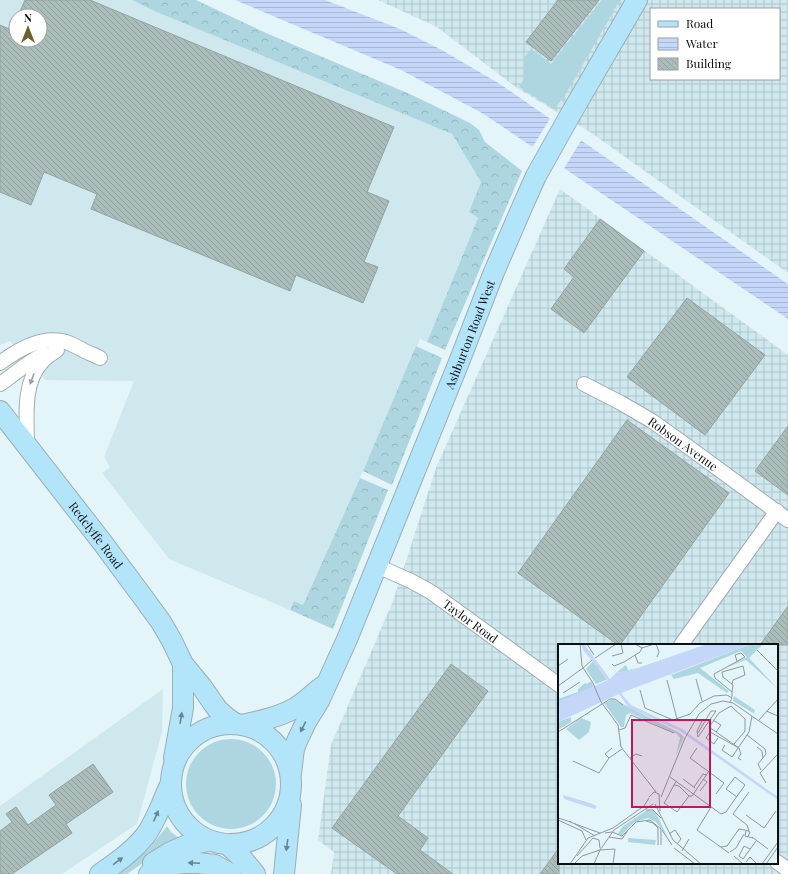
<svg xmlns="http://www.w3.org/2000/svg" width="788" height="874" font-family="'Playfair Display',serif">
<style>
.built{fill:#cee8ee;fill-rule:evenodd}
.industrial{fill:url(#industrial-grid);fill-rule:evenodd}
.grass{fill:#aed6e1}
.forest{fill:url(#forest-crowns)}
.water{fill:url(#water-rules)}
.pier{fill:#e4f5fa}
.building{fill:url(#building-back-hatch);stroke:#92a3a2}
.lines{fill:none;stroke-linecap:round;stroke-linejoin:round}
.minor-casing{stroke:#9dadb2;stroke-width:16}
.secondary-casing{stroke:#9dadb2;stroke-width:22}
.minor{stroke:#fff;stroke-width:14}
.secondary{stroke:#b2e4fa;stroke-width:20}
.oneway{fill:#9d9fa0}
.oneway2{fill:#678592}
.labels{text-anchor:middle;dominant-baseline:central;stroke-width:3.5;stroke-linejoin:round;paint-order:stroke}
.street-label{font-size:12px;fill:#0b1012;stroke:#fff}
.inset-road{fill:none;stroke:#8d999d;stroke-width:1}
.view{fill:#c2185b;fill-opacity:0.15;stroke:#c2185b;stroke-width:2}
.inset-edge{fill:none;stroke:#0b1012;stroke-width:2}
</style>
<defs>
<pattern id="industrial-grid" width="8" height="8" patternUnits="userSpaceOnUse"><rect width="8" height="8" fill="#cee8ee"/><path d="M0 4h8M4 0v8" fill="none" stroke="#b0c6cb"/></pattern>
<pattern id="forest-crowns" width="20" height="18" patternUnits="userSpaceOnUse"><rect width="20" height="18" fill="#aed6e1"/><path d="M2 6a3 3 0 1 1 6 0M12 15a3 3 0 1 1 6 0" fill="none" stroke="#94b7c0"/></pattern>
<pattern id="water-rules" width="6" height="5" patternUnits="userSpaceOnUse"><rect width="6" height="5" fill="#c5d7f9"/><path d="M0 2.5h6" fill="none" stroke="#a8b8d4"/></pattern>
<pattern id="building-back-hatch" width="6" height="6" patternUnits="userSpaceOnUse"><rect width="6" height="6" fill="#abbdbb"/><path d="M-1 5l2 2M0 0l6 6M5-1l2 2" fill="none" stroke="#92a1a0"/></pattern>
</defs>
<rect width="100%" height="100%" fill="#e4f5fa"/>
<!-- built -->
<path class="built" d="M0 0H132L154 11 452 134 481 182 469 212 478 218 432 330 427 342 420 339 363 471 303 605 294 601 290 610 169 559 102 473 110 467 104 457 134 381 46 380 26 359 10 341 0 345ZM16 16H40V40H16Z
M163 689 162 732 137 824 62 874H0V806Z"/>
<!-- industrial -->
<path class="industrial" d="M378 0H788V273L590 132 517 88 437 27ZM651 9H779V79H651Z
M560 189 788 355V874H331L334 852 318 840 331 745 393 601 436 468ZM559 645H777V863H559Z"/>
<!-- grass -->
<path class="grass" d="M602 0H620L564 97 554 109 519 87 524 79V58L531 49 551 64Z
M186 784a45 45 0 1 1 90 0a45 45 0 1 1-90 0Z
M167 826 171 832 179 838 127 874H117L135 861 149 849Z"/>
<!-- forest -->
<path class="forest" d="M132 0H196L266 33 412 95 470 123 479 130 485 142 522 171 445 350 427 342 478 218 469 212 481 182 452 134 154 11Z
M416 346 442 358 392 485 363 471Z
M360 478 388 490 333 629 290 610 294 601 303 605Z"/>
<!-- water -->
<path class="water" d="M235 0H325L400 29 440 49 500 84 788 284V319L482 113 401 70Z"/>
<!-- pier -->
<path class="pier" d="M551 117 582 139 563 170 532 148Z"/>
<!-- building -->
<path class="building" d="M25 0H90L394 127 367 192 389 201 364 262 378 267 363 303 296 275 290 291 91 209 97 194 44 172 31 205 0 192V25L16 32V40H40V16H18Z
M558 0H599L551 61 526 42Z
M600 219 644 251 584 333 551 309 574 277 564 269Z
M687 298 765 355 705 435 627 377Z
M627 420 729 493 620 645H618L518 573Z
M788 426V495L755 471Z
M788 606V645H760Z
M451 664 488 691 398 816 428 838 420 850 453 874H397L332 828Z
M93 764 113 792 66 824 72 833 12 874H0V831L12 822 6 814 16 807 28 825 56 805 49 795Z
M559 848V874H540Z"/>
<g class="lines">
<defs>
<g id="minor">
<path d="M0 363C17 350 43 335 66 342 72 344 77 347 83 350 88 353 95 355 100 358"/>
<path d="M0 384C15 374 28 361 45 354"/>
<path id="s1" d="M584 384 621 403 652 421 687 446 788 520"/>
<path d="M27 446C27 419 22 383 42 362 46 357 52 354 57 350"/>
<path id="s2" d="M377 566 411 581 431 592 559 685"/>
<path d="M681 645 777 511"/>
<path d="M777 862 788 870"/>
</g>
<g id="secondary">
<path id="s3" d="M0 411 102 542 145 600 161 622 172 641 183 664 202 687 213 703 218 710 227 718 236 724"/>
<circle cx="231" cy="784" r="60"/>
<path d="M242 725C260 721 279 717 295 708 305 702 313 694 322 687"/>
<path d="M174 758 183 708V664"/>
<path id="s4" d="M291 773 294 749 297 741 306 722 319 701 348 637 459 362 494 272 523 205 536 176 569 117 637 0"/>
<path d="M228 845 241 857 255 874"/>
<path d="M153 863 169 853 187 845 210 841"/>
<path d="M100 874C116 863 132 852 145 836 156 822 163 799 171 783"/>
<path d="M149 874 167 866 183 863H199L215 865 231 874"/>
<path d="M284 874 291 805"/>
</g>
</defs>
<!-- minor casing -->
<use href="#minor" class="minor-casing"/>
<!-- secondary casing -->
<use href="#secondary" class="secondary-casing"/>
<!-- minor -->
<use href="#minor" class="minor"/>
<!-- secondary -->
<use href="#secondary" class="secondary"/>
</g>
<!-- one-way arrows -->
<defs><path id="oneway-solid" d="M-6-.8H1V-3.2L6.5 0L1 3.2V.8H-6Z"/></defs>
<use class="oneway" href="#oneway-solid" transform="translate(32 379) rotate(110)"/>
<g class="oneway2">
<use href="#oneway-solid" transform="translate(181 718) rotate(-81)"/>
<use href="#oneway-solid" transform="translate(303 727) rotate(117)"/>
<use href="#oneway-solid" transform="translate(156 816) rotate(-66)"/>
<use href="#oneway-solid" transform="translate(287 845) rotate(98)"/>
<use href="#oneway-solid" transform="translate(118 861) rotate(-36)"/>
<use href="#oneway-solid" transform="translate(194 863) rotate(-178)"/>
</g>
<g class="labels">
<!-- street labels -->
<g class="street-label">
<text stroke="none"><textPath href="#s4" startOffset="475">Ashburton Road West</textPath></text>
<text stroke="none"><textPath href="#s1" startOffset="116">Robson Avenue</textPath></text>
<text stroke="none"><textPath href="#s3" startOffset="157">Redclyffe Road</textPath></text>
<text stroke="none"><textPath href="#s2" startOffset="109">Taylor Road</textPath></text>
</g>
</g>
<!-- overview -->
<g transform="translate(558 644)">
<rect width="220" height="220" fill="#e4f5fa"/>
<path d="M149 0 83 24 58 29 68 21 70 26 80 24ZM33 37 36 43 0 58V55L20 48V45L27 39 29 40ZM176 52 197 66 196 69 202 73 175 57ZM13 73V78L0 86V78ZM89 166 97 167 109 192 98 178 90 174 75 179 64 191 60 190 64 183ZM70 194 98 196 97 201 70 198Z" fill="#aed6e1"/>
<path d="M193 0H205L191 14 220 45 188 16 167 24 189 13 183 7 142 24 171 47 169 49 140 29 116 35 113 31ZM55 55 122 89 126 93 118 111 122 94 119 90 72 69 68 71 66 83H63L46 59Z" fill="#aed6e1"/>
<path d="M23 74 33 78 31 88 21 96 8 85Z" fill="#aed6e1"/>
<path d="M35 17 48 34 50 35 38 40 28 25Z" fill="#aed6e1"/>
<path d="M23 0H26L52 35 58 29 83 24 149 0H193L63 49 73 61 124 85 220 153V156L122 87 70 63 61 50 0 78V58L50 36 25 6ZM5 151 32 159 39 162 37 165 15 158 6 155Z" fill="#c5d7f9"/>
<path class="inset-road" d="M22 0 24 22 35 39 43 58 60 81 63 103 98 148M29 0 36 11M77 0 84 4 96 0M98 0 101 8 99 13M199 6 220 27M77 11 80 19H84M54 12 65 9 63 0M37 14 58 0M54 20 56 22 66 18 82 8 84 4M0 22 10 15M25 24 34 16M138 35 144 57M109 36 119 75M0 42 25 24M82 46 87 64 115 76 132 70 142 59 156 52 169 51 174 54 172 58M174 48 175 41 165 33 164 28 185 22 187 31 175 36 174 40M5 49 22 38M174 53V48L157 34 156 30 187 13 183 9 177 11 179 17M208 67 220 72M155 76 163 81 158 88M201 76 220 55M61 86 67 84 73 71 116 89M0 88 52 55H57L65 61M140 89 153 67H158L140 93 139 87 145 75M189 91 207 105 208 110 200 120 203 126M160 94 156 100 148 94 152 88 181 104M176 100 187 87V75L173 62 161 69 151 83 181 104 183 110 180 114 183 116M167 101 164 106 174 113 191 88 194 72M199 103 204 107 205 114M139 104 132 114 166 139 158 150M51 114 47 110 54 104M72 114 78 110 84 112M15 117 41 129 51 114 64 105M112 133 163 170 168 168 172 162 187 141 177 133 168 145 179 153M125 135 137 144M208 139 202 129 220 110M116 141 121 142 131 152 119 168 106 159 108 156 117 139 119 137M136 143 145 130 149 131M142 147 149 138 145 135M191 148 175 170 189 181 191 187M131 152H134L151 127M91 153 96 148 101 150 102 167M103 153 127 94 141 70 153 60 165 57 175 59 220 90M97 160 115 196 143 220M153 163 139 186 171 209M88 166H95L103 174M188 171 206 184 218 167M0 174 13 178M0 176 24 187 28 196M88 177 95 179 100 184V201M12 178 42 189M17 180 37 192M104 186 114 201M47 189 54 188 64 192 78 178 92 176 103 185V201M111 190 117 186 123 195 119 200M51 193 64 195 70 186M190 193 192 188 188 186 187 192 195 194M194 193 210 205M163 203 169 202 181 185 187 186M116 204 137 220M192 205 186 202 181 212 185 215 198 197M124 207 131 195M172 208 178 204 186 190M19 212 35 194 41 196 42 204M176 212 185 220M188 218 192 213 199 220M12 220 30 194 55 184 86 162 91 154M16 220 24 212 42 206 56 186 95 160M36 220 42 206 57 205M55 220 57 205M204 220 220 198M208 220 220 203"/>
<path class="view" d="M74 76H152V163H74Z"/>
<rect width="220" height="220" class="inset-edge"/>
</g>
<!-- legend -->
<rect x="650" y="8" width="130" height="72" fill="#ffffff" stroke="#9d9fa0"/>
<rect x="658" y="21" width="20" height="6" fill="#b2e4fa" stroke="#9d9fa0"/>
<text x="686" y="28" font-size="12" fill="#0b1012">Road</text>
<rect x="658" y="38" width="20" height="12" fill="url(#water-rules)" stroke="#9d9fa0"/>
<text x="686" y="48" font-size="12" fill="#0b1012">Water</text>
<rect x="658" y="58" width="20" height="12" fill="url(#building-back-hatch)" stroke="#9d9fa0"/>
<text x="686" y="68" font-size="12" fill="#0b1012">Building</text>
<!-- north arrow -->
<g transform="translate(28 28)"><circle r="19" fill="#ffffff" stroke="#9d9fa0"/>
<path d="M0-3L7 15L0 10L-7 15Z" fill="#6c602d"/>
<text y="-6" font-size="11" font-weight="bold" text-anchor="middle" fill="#0b1012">N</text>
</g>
</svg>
